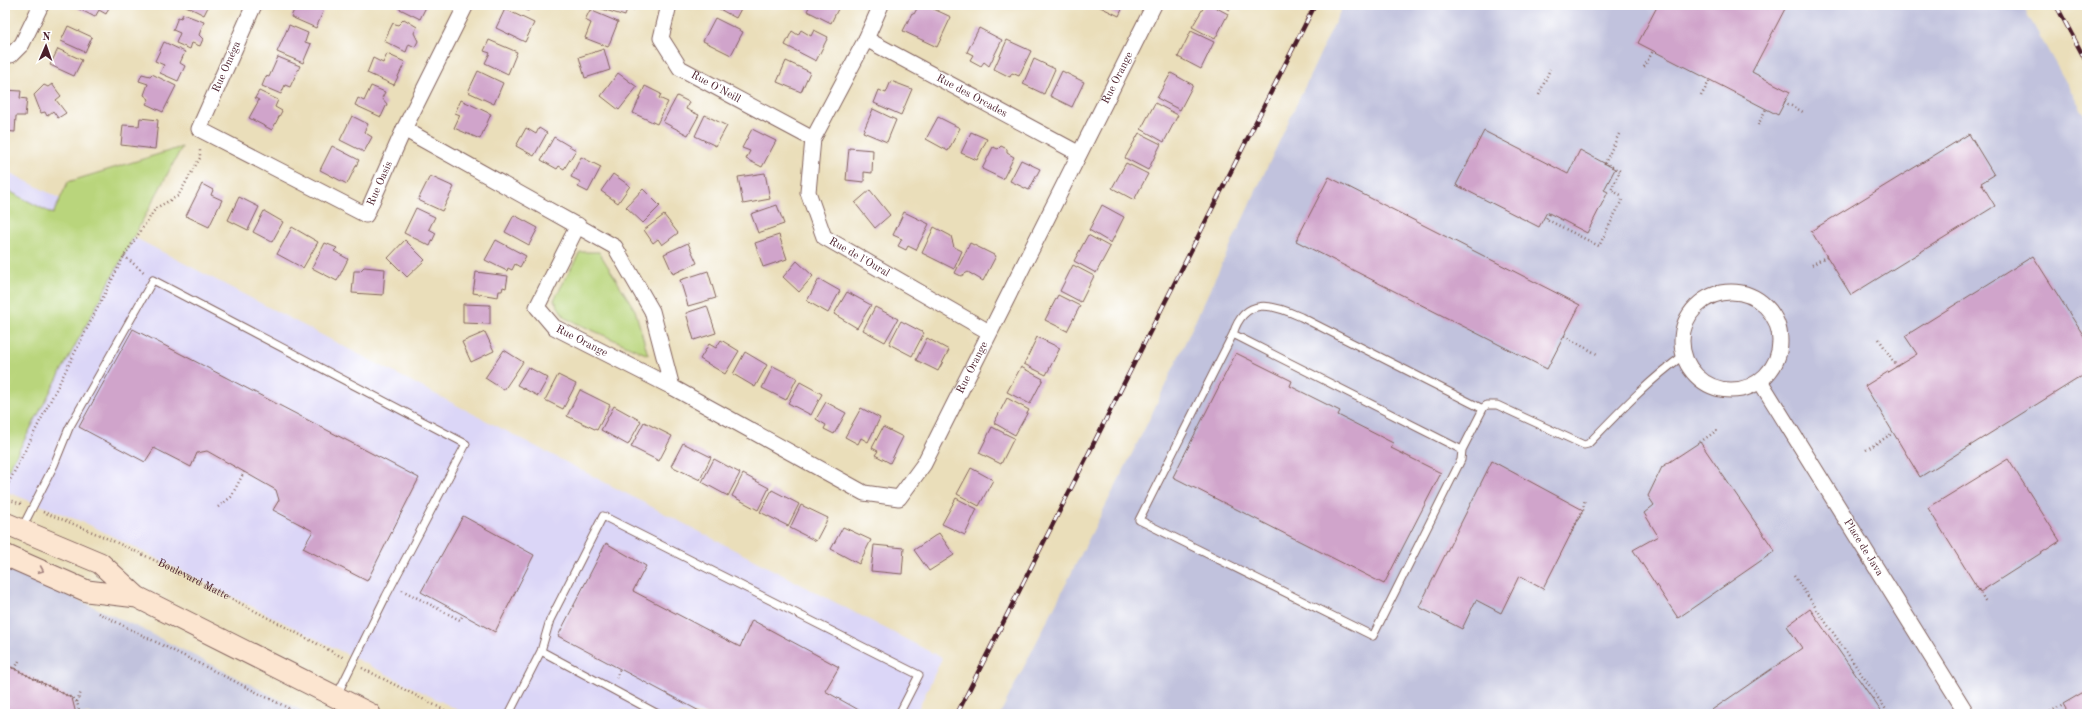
<svg xmlns="http://www.w3.org/2000/svg" width="2092" height="719" font-family="'Old Standard TT',serif">
<style>
.built{fill:#dbd6f7}
.industrial{fill:#c1c2dd}
.green{fill:#b9d57b;stroke:#827a53}
.building{fill:#d0a4cb}
.lines{fill:none;stroke-linecap:round;stroke-linejoin:round}
.service-casing{stroke:#82625d;stroke-width:9}
.minor-casing{stroke:#82625d;stroke-width:17}
.secondary-casing{stroke:#82625d;stroke-width:23}
.path{stroke:#82625d;stroke-width:2.5;stroke-dasharray:1 3;stroke-linecap:butt}
.service{stroke:#fff;stroke-width:7}
.minor{stroke:#fff;stroke-width:15}
.secondary{stroke:#fce5d0;stroke-width:21}
.rail-casing{stroke:#4a1f2b;stroke-width:4.5}
.rail{stroke:#fff;stroke-width:3;stroke-dasharray:9;stroke-linecap:butt}
.oneway{stroke:#a3827e}
.labels{text-anchor:middle;dominant-baseline:central;stroke-width:3;stroke-linejoin:round;paint-order:stroke}
.street-label{font-size:11px;fill:#4a1f2b;stroke:#fff}
</style>
<rect width="100%" height="100%" fill="#fff"/>
<filter id="ink" filterUnits="userSpaceOnUse"><feTurbulence type="fractalNoise" baseFrequency=".025" numOctaves="2"/><feDisplacementMap in="SourceGraphic" scale="8" xChannelSelector="R" yChannelSelector="G"/><feConvolveMatrix kernelMatrix="1 2 1 2 8 2 1 2 1" color-interpolation-filters="sRGB"/></filter>
<filter id="wash" filterUnits="userSpaceOnUse"><feTurbulence type="fractalNoise" baseFrequency=".012" numOctaves="4" result="noise"/><feDisplacementMap in="SourceGraphic" scale="16" xChannelSelector="R" yChannelSelector="G"/><feGaussianBlur stdDeviation="0.9" result="paint"/><feColorMatrix in="noise" values="0 0 0 0 0 0 0 0 0 0 0 0 0 0 0 0 0 1.4 0 .05"/><feComposite in="paint" operator="in"/></filter>
<g filter="url(#wash)">
<rect width="100%" height="100%" fill="#eadeba"/>
<!-- built -->
<path class="built" d="M5 170 942 658 916 714H466L90 525 5 491Z"/>
<!-- industrial -->
<path class="industrial" d="M1343 5H2022L2087 119V714H1000L1148 422Z
M5 566 144 630 308 714H5Z"/>
<!-- green -->
<path class="green" d="M182 147 5 476V189L53 214 68 182Z
M580 252H599L635 310 648 355 565 318 554 300Z"/>
<g id="blocks">
<!-- building -->
<path class="building" d="M5 5 9 6 5 15Z
M78 5H110L106 14 99 10 95 17 77 8Z
M184 5H209L204 15Z
M296 5H318L323 12 316 28 291 17Z
M400 5H427L420 19 398 8Z
M518 5H532L528 11Z
M600 5H635L634 10 627 8 625 16 599 8Z
M712 5H743L736 18Z
M810 5H840L831 23 807 11Z
M919 5H925L951 17 937 47 903 31 912 13 914 14Z
M935 5H945L943 9Z
M1096 5H1124L1119 16Z
M1205 5H1211L1228 14 1215 39 1192 27Z
M1221 5H1233L1230 10Z
M1658 5H1787L1752 72 1790 92 1778 115 1638 43Z
M505 9 534 23 525 42 496 28Z
M590 10 618 22 608 47 585 38 591 23 585 20Z
M183 14 204 22 199 35 203 39 200 46 192 43 190 49 176 43 180 33 173 30 178 17 181 18Z
M715 18 743 32 731 55 703 41Z
M404 19 417 27 414 33 418 41 415 47 409 44 406 52 384 41 393 23 398 25Z
M289 25 308 33 305 42 311 44 303 63 277 52Z
M68 26 92 37 85 52 61 41Z
M979 28 1002 40 989 66 984 62 981 66 970 60 973 55 967 52Z
M801 30 811 36 814 30 828 37 816 61 785 45 792 31 798 35Z
M1191 31 1214 42 1201 69 1178 57Z
M489 40 517 52 508 74 485 63 490 53 484 51Z
M1007 40 1031 51 1019 76 1012 73 1010 77 994 69Z
M164 42 185 52 180 63 185 66 178 81 160 73 164 65 155 61Z
M58 49 82 60 74 76 50 65Z
M604 49 610 70 585 78 579 57Z
M387 54 405 62 394 85 367 73 373 58 383 63Z
M278 57 300 66 290 87 285 85 281 94 262 86 266 76 269 77Z
M1034 59 1055 69 1044 94 1023 84Z
M786 61 810 72 801 92 777 82Z
M478 71 503 83 494 104 468 92Z
M1062 71 1084 82 1072 107 1050 96Z
M618 73 637 87 619 110 601 96Z
M1171 73 1193 85 1180 110 1157 98Z
M142 74 150 76 152 74 176 86 163 112 146 104 149 99 144 95 148 84 139 81Z
M891 81 912 89 901 115 874 103 879 90 886 93Z
M52 84 61 96 56 100 66 113 58 118 53 111 47 116 45 112 41 113 34 95 44 85 48 87Z
M371 86 385 92 382 98 387 104 381 117 355 105 358 98 364 101Z
M645 86 661 94 659 98 668 102 657 124 633 113Z
M5 90 21 91 20 98 27 99 25 116H16L15 132 5 131Z
M259 91 278 100 275 107 282 111 272 130 249 118 259 100 255 98Z
M677 96 689 102 686 109 699 115 688 135 663 122Z
M461 100 491 114 480 139 454 128 460 115 455 113Z
M1155 103 1178 115 1164 142 1141 129Z
M873 109 896 120 887 142 863 132Z
M705 115 727 126 716 146 695 136Z
M352 116 368 124 364 132 372 137 364 152 340 140Z
M938 117 960 128 948 151 926 139Z
M140 118 158 120 155 149 121 145 123 125 139 126Z
M526 128 536 134 539 128 547 133 534 156 516 146Z
M752 129 776 141 762 167 746 159 750 151 742 148Z
M1484 131 1568 174 1580 150 1615 169 1604 190 1608 192 1587 233 1547 212 1539 227 1456 185Z
M971 132 987 139 977 160 961 153Z
M1139 133 1161 144 1148 170 1125 158Z
M1969 134 1994 175 1981 183 1995 206 1851 295 1811 231Z
M554 137 576 150 564 169 559 166 557 169 541 160Z
M332 146 359 160 347 184 320 170Z
M1001 146 1007 149V153L1014 157 1003 179 982 169 993 147 998 149Z
M849 148 873 150 872 173 864 172V182L846 180Z
M581 157 601 167 588 192 578 187 581 182 571 177Z
M1021 160 1040 169 1029 190 1010 181Z
M1126 163 1148 174 1134 200 1112 188Z
M765 173 770 199 743 204 738 177Z
M613 174 630 186 618 203 601 191Z
M430 176 454 187 442 211 418 200Z
M1329 177 1580 305 1547 369 1296 241Z
M202 184 213 190 211 195 222 200 209 227 186 216Z
M643 189 660 206 643 223 626 207Z
M870 190 890 215 875 228 855 203Z
M239 197 259 207 248 230 228 220Z
M777 205 784 224 758 233 751 214Z
M1102 205 1124 217 1111 243 1089 230Z
M416 208 435 217 429 229 436 233 430 246 404 233Z
M264 211 283 222 272 242 253 232Z
M904 212 929 224 916 250 908 246 906 250 898 246 902 239 893 235Z
M514 215 538 228 529 245 505 232Z
M664 215 678 233 662 245 658 239 653 243 644 230Z
M292 227 318 242 303 268 277 254Z
M934 227 951 236 954 247 962 251 954 269 922 253Z
M779 235 787 259 763 267 755 243Z
M1088 235 1110 247 1096 273 1074 261Z
M405 240 425 260 407 277 388 258Z
M496 240 526 256 520 267 515 264 512 270 508 268 507 271 485 260Z
M325 243 337 248 334 251 348 259 337 281 312 268Z
M688 243 697 263 673 274 664 254Z
M970 243 996 256 983 281 968 272 961 276 955 273Z
M2033 256 2087 341V373L1920 477 1865 386 1917 354 1905 336Z
M797 261 813 276 799 292 783 277Z
M1073 265 1094 276 1081 302 1060 291Z
M364 267 385 269 383 295 352 293 354 271H360Z
M708 271 716 298 688 306 680 280Z
M476 272 508 276 506 288 503 287 502 291H499L498 297 473 293Z
M819 279 840 291 828 313 807 301Z
M847 292 871 305 857 328 834 314Z
M1058 295 1080 306 1067 331 1045 320Z
M463 304 490 305V324L463 323Z
M707 306 716 333 694 340 686 313Z
M875 307 898 319 885 342 863 330Z
M901 321 924 333 912 356 889 344Z
M133 329 419 478 367 581 303 548 313 531 273 510 279 500 276 490 207 451 197 453 191 467 154 448 145 462 79 427Z
M485 332 494 351 471 362 462 342Z
M1037 337 1060 348 1046 375 1024 364Z
M927 338 949 350 938 371 916 360Z
M721 340 739 351 725 374 700 359 709 344 716 348Z
M504 350 523 362 504 390 485 378Z
M745 352 767 365 755 387 733 374Z
M1236 353 1292 381 1290 386 1340 411 1338 415 1393 443 1391 448 1441 473 1384 584 1173 477Z
M773 366 797 378 786 400 762 388Z
M528 367 548 378 538 396 517 385Z
M1021 367 1043 379 1030 404 1007 392Z
M558 375 576 384 563 409 545 400Z
M800 382 822 394 811 415 788 403Z
M580 390 610 405 597 430 567 416Z
M1007 398 1029 410 1015 435 994 423Z
M826 402 846 413 834 434 824 429 826 425 816 419Z
M614 406 641 421 628 445 601 430Z
M861 408 880 418 868 442 861 438 858 444 845 437Z
M644 422 672 436 659 461 631 447Z
M883 427 903 437 890 463 875 455 878 451 872 448Z
M992 427 1014 438 1001 464 979 453Z
M1700 442 1775 551 1678 618 1633 550 1658 536 1644 513 1654 505 1648 496 1662 467Z
M683 443 711 457 700 480 671 466Z
M714 459 740 473 728 496 702 482Z
M2008 459 2060 541 1980 592 1928 508Z
M1492 461 1583 510 1543 589 1519 576 1501 613 1476 600 1462 629 1419 607Z
M971 468 993 480 979 506 957 494Z
M743 474 769 488 758 510 732 496Z
M772 490 799 504 788 526 760 512Z
M956 498 977 509 965 535 942 524Z
M801 505 828 518 816 541 790 528Z
M463 516 534 555 495 632 421 592Z
M843 527 871 540 859 564 831 549Z
M939 533 954 555 929 571 914 550Z
M606 543 646 566 633 591 740 647 752 620 839 667 825 691 866 714H705L558 636Z
M874 545 904 548 902 574 871 571Z
M1810 609 1883 714H1706L1802 648 1787 626Z
M5 664 72 698 76 714H5Z
M2087 690V714H2069L2063 704Z"/>
</g>
</g>
<g filter="url(#ink)">
<use href="#blocks" fill-opacity="0" stroke="#82625d" stroke-width="1"/>
<g class="lines">
<defs>
<path id="service" d="M1233 334 1139 520 1373 636 1461 460 1462 450 1484 407 1487 405H1497L1584 445 1588 444C1619 412 1648 381 1684 355
M1462 450 1233 334C1245 296 1272 304 1301 317L1483 409
M22 528 54 465 69 428 153 280 466 444 386 596 337 695
M541 651 658 714
M509 714 541 651 550 620 603 516 919 675 899 714"/>
<g id="minor">
<path id="s2" d="M254 5 199 129 366 215 404 129 466 5"/>
<path id="s3" d="M669 5 661 38 680 68 813 139"/>
<path id="s4" d="M881 5 866 39 813 139 808 192 824 237 989 332"/>
<path id="s5" d="M866 39 1078 153"/>
<path d="M5 55H11L22 44 41 5"/>
<path id="s6" d="M404 129 615 247 652 311 672 387 864 493 899 498 924 464 1154 5"/>
<path id="s7" d="M578 225 537 307 554 327 672 387"/>
<circle cx="1731" cy="341" r="49"/>
<path id="s8" d="M1760 381 1967 714"/>
</g>
<path id="secondary" d="M5 523 100 563 137 597 370 714
M5 555 87 591 137 597"/>
</defs>
<!-- service casing -->
<use href="#service" class="service-casing"/>
<!-- minor casing -->
<use href="#minor" class="minor-casing"/>
<!-- secondary casing -->
<use href="#secondary" class="secondary-casing"/>
<!-- path -->
<g class="path">
<path d="M1644 67 1653 51"/>
<path d="M1539 95 1550 69"/>
<path d="M1701 96 1710 80"/>
<path d="M1784 102 1805 113"/>
<path d="M1758 125 1766 109"/>
<path d="M1619 134 1605 163 1620 171 1611 190 1623 196"/>
<path d="M1549 214 1546 219 1599 246 1622 200"/>
<path d="M124 256 145 273"/>
<path d="M1812 265 1827 256"/>
<path d="M1564 336 1597 354"/>
<path d="M1879 339 1897 367"/>
<path d="M1700 442 1719 429"/>
<path d="M1866 450 1893 433"/>
<path d="M5 490 124 256 156 208 178 196 200 158V148"/>
<path d="M5 498 21 504"/>
<path d="M218 507 231 497 244 472"/>
<path id="s1" d="M43 512C148 552 245 606 344 658"/>
<path d="M1570 535 1583 510 1585 499"/>
<path d="M1794 576 1889 714"/>
<path d="M1974 583 1986 602"/>
<path d="M402 590 460 620 463 615"/>
<path d="M98 613 300 714"/>
<path d="M5 664 72 698 77 702 80 714"/>
<path d="M362 668 452 714"/>
<path d="M15 669 19 661"/>
<path d="M616 678 620 669"/>
<path d="M1873 699 1876 696"/>
<path d="M77 702 81 692"/>
<path d="M2047 714 2063 704"/>
</g>
<!-- service -->
<use href="#service" class="service"/>
<!-- minor -->
<use href="#minor" class="minor"/>
<!-- secondary -->
<use href="#secondary" class="secondary"/>
<defs>
<path id="rail" d="M2056 5 2087 63
M957 714 1315 5"/>
</defs>
<!-- rail casing -->
<use href="#rail" class="rail-casing"/>
<!-- rail -->
<use href="#rail" class="rail"/>
</g>
<!-- one-way arrows -->
<defs><path id="oneway-chevron" d="M-2-3.5L2.5 0L-2 3.5" fill="none" stroke-width="1.6" stroke-linecap="round" stroke-linejoin="round"/></defs>
<use class="oneway" href="#oneway-chevron" transform="translate(41 570) rotate(23)"/>
</g>
<g class="labels">
<!-- street labels -->
<g class="street-label">
<text transform="translate(227 67) rotate(-66)">Rue Oméga</text>
<text stroke="none"><textPath href="#s6" startOffset="1123">Rue Orange</textPath></text>
<text stroke="none"><textPath href="#s3" startOffset="110">Rue O'Neill</textPath></text>
<text stroke="none"><textPath href="#s5" startOffset="120">Rue des Orcades</textPath></text>
<text stroke="none"><textPath href="#s2" startOffset="358">Rue Oasis</textPath></text>
<text stroke="none"><textPath href="#s4" startOffset="292">Rue de l'Oural</textPath></text>
<text stroke="none"><textPath href="#s7" startOffset="149">Rue Orange</textPath></text>
<text stroke="none"><textPath href="#s6" startOffset="799">Rue Orange</textPath></text>
<text stroke="none"><textPath href="#s8" startOffset="196">Place de Java</textPath></text>
<text stroke="none"><textPath href="#s1" startOffset="165">Boulevard Matte</textPath></text>
</g>
</g>
<!-- margin -->
<rect width="2092" height="719" fill="none" stroke="#fff" stroke-width="20"/>
<!-- north arrow -->
<g transform="translate(46 46) rotate(2)" stroke="#ffffff" stroke-width="3" paint-order="stroke">
<path d="M0-3L7 15L0 10L-7 15Z" fill="#4a1f2b"/>
<text y="-6" font-size="11" font-weight="bold" text-anchor="middle" fill="#4a1f2b">N</text>
</g>
</svg>
